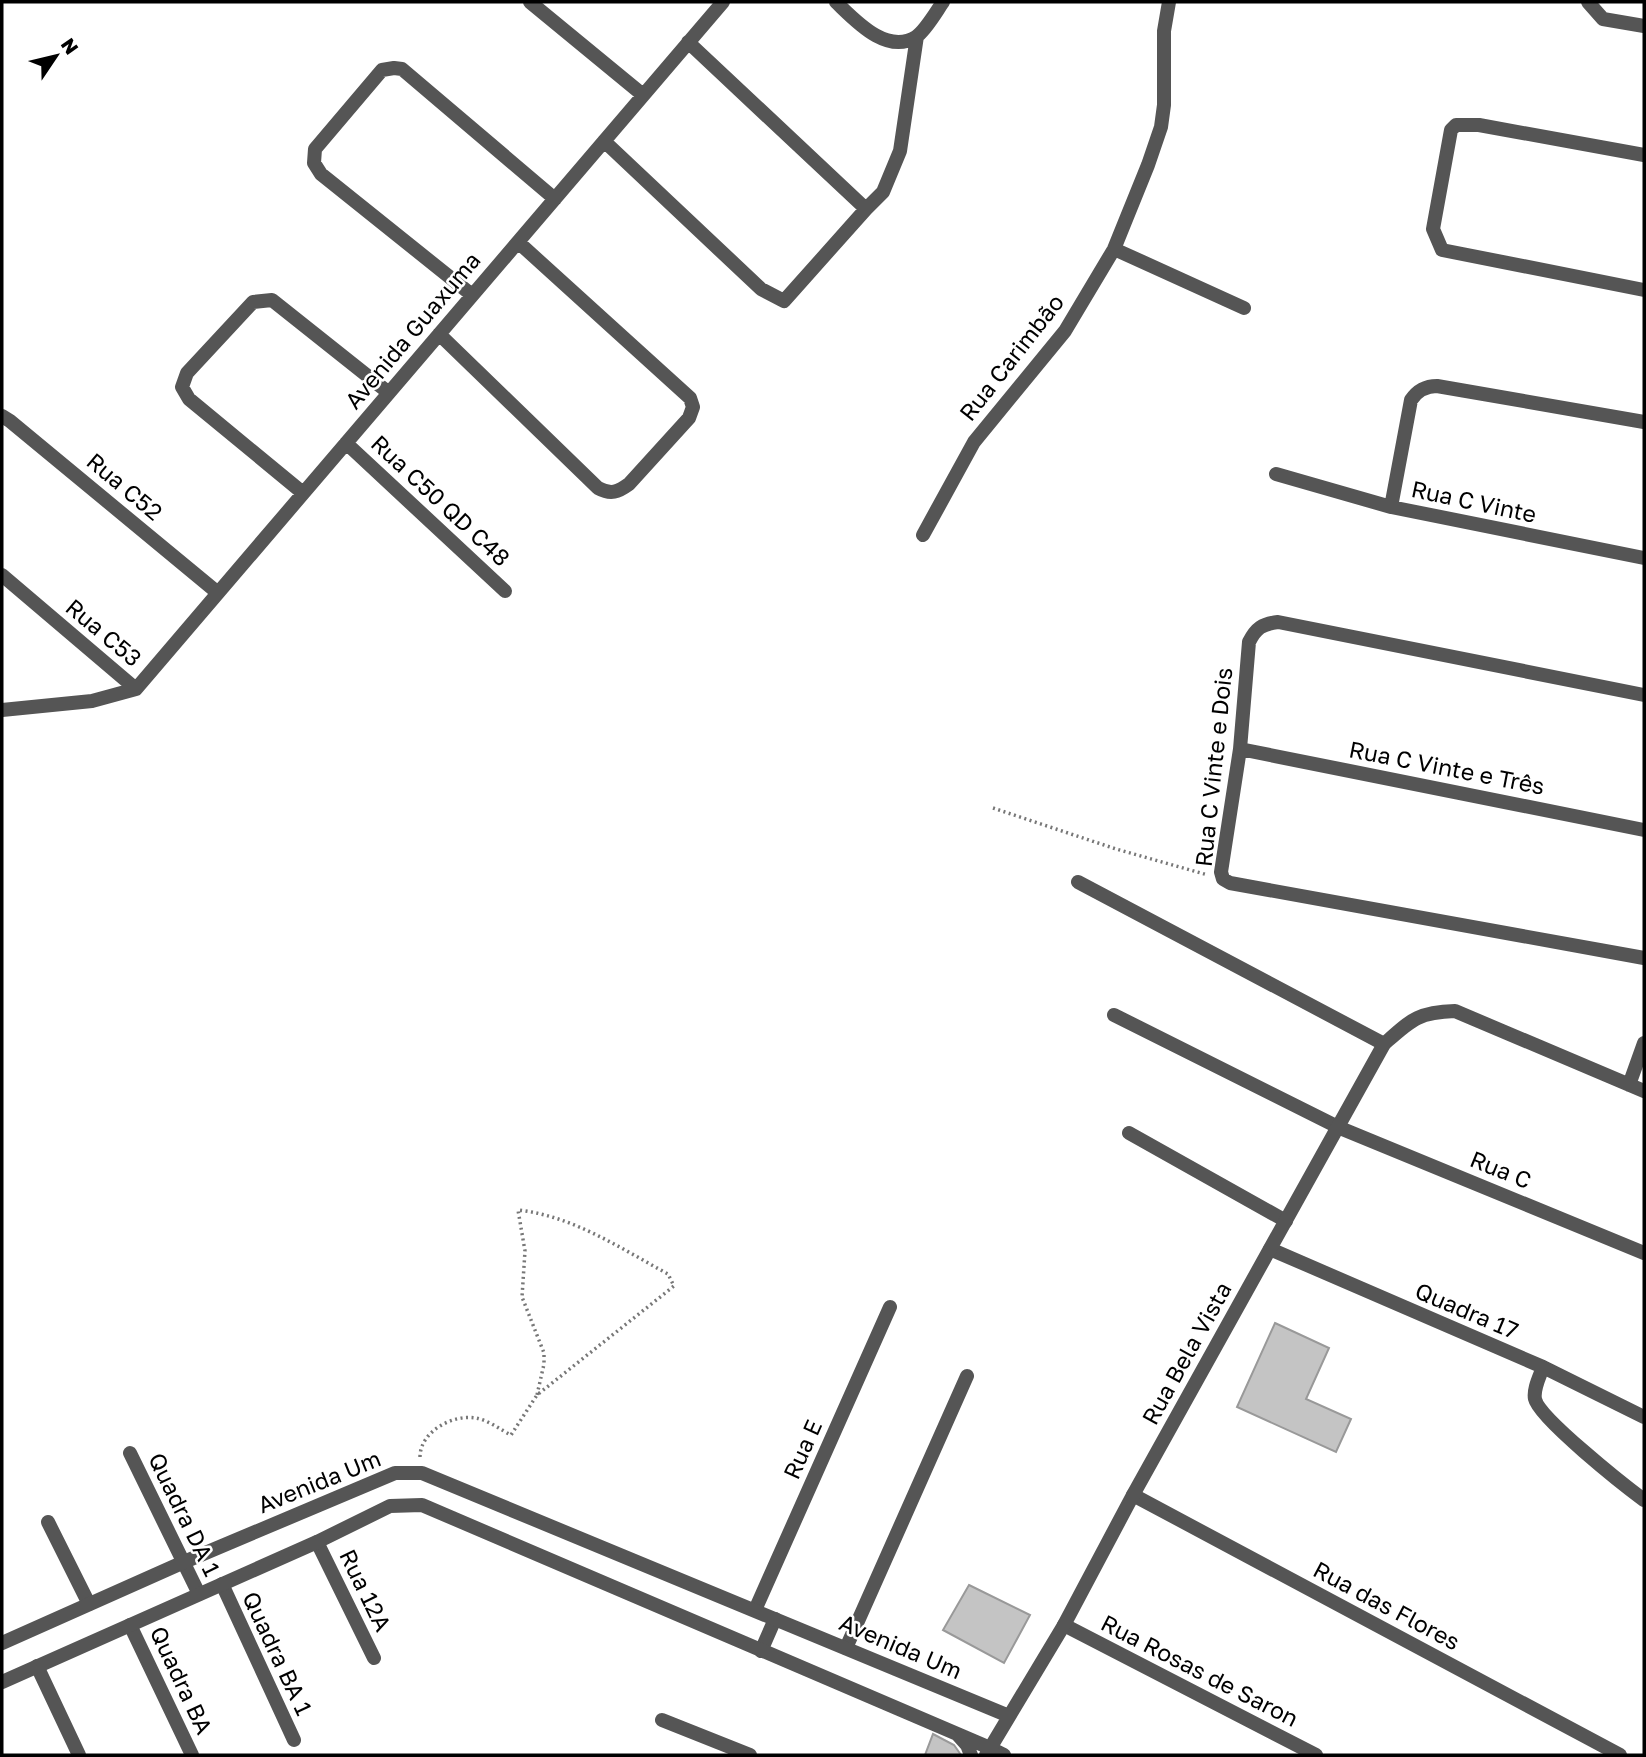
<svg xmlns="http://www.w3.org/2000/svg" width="1646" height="1757" font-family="'Golos Text',sans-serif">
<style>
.building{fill:#c4c4c4;stroke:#999;stroke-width:2}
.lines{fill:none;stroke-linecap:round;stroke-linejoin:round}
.path{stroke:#777;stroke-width:3.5;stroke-dasharray:2 3.5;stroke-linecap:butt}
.minor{stroke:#555;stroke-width:14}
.tertiary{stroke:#555;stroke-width:14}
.labels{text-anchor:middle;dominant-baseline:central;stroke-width:5;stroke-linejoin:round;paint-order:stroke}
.street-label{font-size:23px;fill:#000;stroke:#fff}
</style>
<rect width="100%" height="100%" fill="#fff"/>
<!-- building -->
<path class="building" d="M1275 1323 1329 1348 1306 1399 1351 1419 1336 1452 1237 1407Z
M969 1585 1030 1615 1004 1663 943 1630Z
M933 1734 954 1745 961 1755H925Z"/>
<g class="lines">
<!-- path -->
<path class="path" d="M993 808 1116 849 1208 875
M420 1457C420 1432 452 1414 476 1418 488 1420 501 1430 511 1435L537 1395 674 1286 668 1274C620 1248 573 1216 518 1210L525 1251 522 1297 544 1353V1364L537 1395"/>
<!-- minor -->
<path class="minor" d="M530 2 643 95
M836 2C855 20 886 55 916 37 926 30 936 12 943 2
M1588 2 1603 19 1644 26
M604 141 761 289 784 301 866 209 688 42
M1644 155 1479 125H1456L1451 130 1433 229 1442 250 1644 290
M866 209 883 192 900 151 917 36
M1114 249 1244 308
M472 295 321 174 314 163 315 149 382 70 394 68 402 69 555 199
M439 334 598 488C611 495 618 492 629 484L689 418 693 407 690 398 518 242
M2 416 10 421 218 593
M1644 422 1437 386C1426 386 1417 391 1411 400L1391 507 1644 558
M346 443 505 591
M1276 474 1391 507
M303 493 189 399 182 387 187 373 253 302 272 300 389 393
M923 535 974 442 1065 331 1114 249 1148 165 1161 127 1164 105V31L1169 2
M2 575 136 689
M136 689 723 2
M1644 695 1278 622C1262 624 1256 628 1249 642L1240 749 1221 872 1223 879 1230 883 1644 958
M2 710 92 701 136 689
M1240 749 1644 830
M1078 882 1384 1044
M1114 1015 1340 1128
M1129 1133 1286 1221
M1270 1249 1543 1367 1644 1417
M1543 1367C1540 1376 1533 1389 1535 1399 1539 1418 1625 1486 1644 1500
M130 1453 199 1594
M1133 1495 1620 1755
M48 1522 89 1604
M317 1542 374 1658
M222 1584 294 1740
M755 1610 890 1307
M130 1625 192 1755
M1064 1625 1316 1755
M846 1648 967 1376
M761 1651 775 1619
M37 1666 79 1755
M662 1720 750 1755
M990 1748 1004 1755"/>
<!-- tertiary -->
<path class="tertiary" d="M1629 1085 1644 1043
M1340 1128 1644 1253
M2 1643 184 1562 395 1473H422L1009 1716
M2 1682 317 1542 390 1506 422 1505 990 1748
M958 1735 967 1745 971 1755
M986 1755 1064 1625 1133 1495 1384 1044C1411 1020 1418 1012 1455 1011L1644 1091"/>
</g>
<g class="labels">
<!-- street labels -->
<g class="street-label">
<text transform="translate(412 330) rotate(-50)">Avenida Guaxuma</text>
<text transform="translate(1011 357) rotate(-52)">Rua Carimbão</text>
<text transform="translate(125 486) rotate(40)">Rua C52</text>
<text transform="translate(441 500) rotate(43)">Rua C50 QD C48</text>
<text transform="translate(1474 501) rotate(12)">Rua C Vinte</text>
<text transform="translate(104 632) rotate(40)">Rua C53</text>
<text transform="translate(1213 767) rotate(-84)">Rua C Vinte e Dois</text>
<text transform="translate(1447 767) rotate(11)">Rua C Vinte e Três</text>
<text transform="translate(1501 1169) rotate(22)">Rua C</text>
<text transform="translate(1467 1310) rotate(23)">Quadra 17</text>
<text transform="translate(1186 1353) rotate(-61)">Rua Bela Vista</text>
<text transform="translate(802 1449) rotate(-66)">Rua E</text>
<text transform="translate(319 1481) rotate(-22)">Avenida Um</text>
<text transform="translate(185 1514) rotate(64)">Quadra DA 1</text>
<text transform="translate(366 1590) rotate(64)">Rua 12A</text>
<text transform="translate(1387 1605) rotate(28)">Rua das Flores</text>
<text transform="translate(901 1646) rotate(23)">Avenida Um</text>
<text transform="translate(278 1653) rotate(65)">Quadra BA 1</text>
<text transform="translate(1200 1670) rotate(27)">Rua Rosas de Saron</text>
<text transform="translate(182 1680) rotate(65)">Quadra BA</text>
</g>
</g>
<!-- border -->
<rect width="1646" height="1757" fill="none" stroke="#000000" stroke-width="7"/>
<!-- north arrow -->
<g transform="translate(56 56) rotate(55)" stroke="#ffffff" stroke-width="5" paint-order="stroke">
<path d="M0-5L12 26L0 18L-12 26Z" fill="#000000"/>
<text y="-10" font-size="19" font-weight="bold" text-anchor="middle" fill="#000000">N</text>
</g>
</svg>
